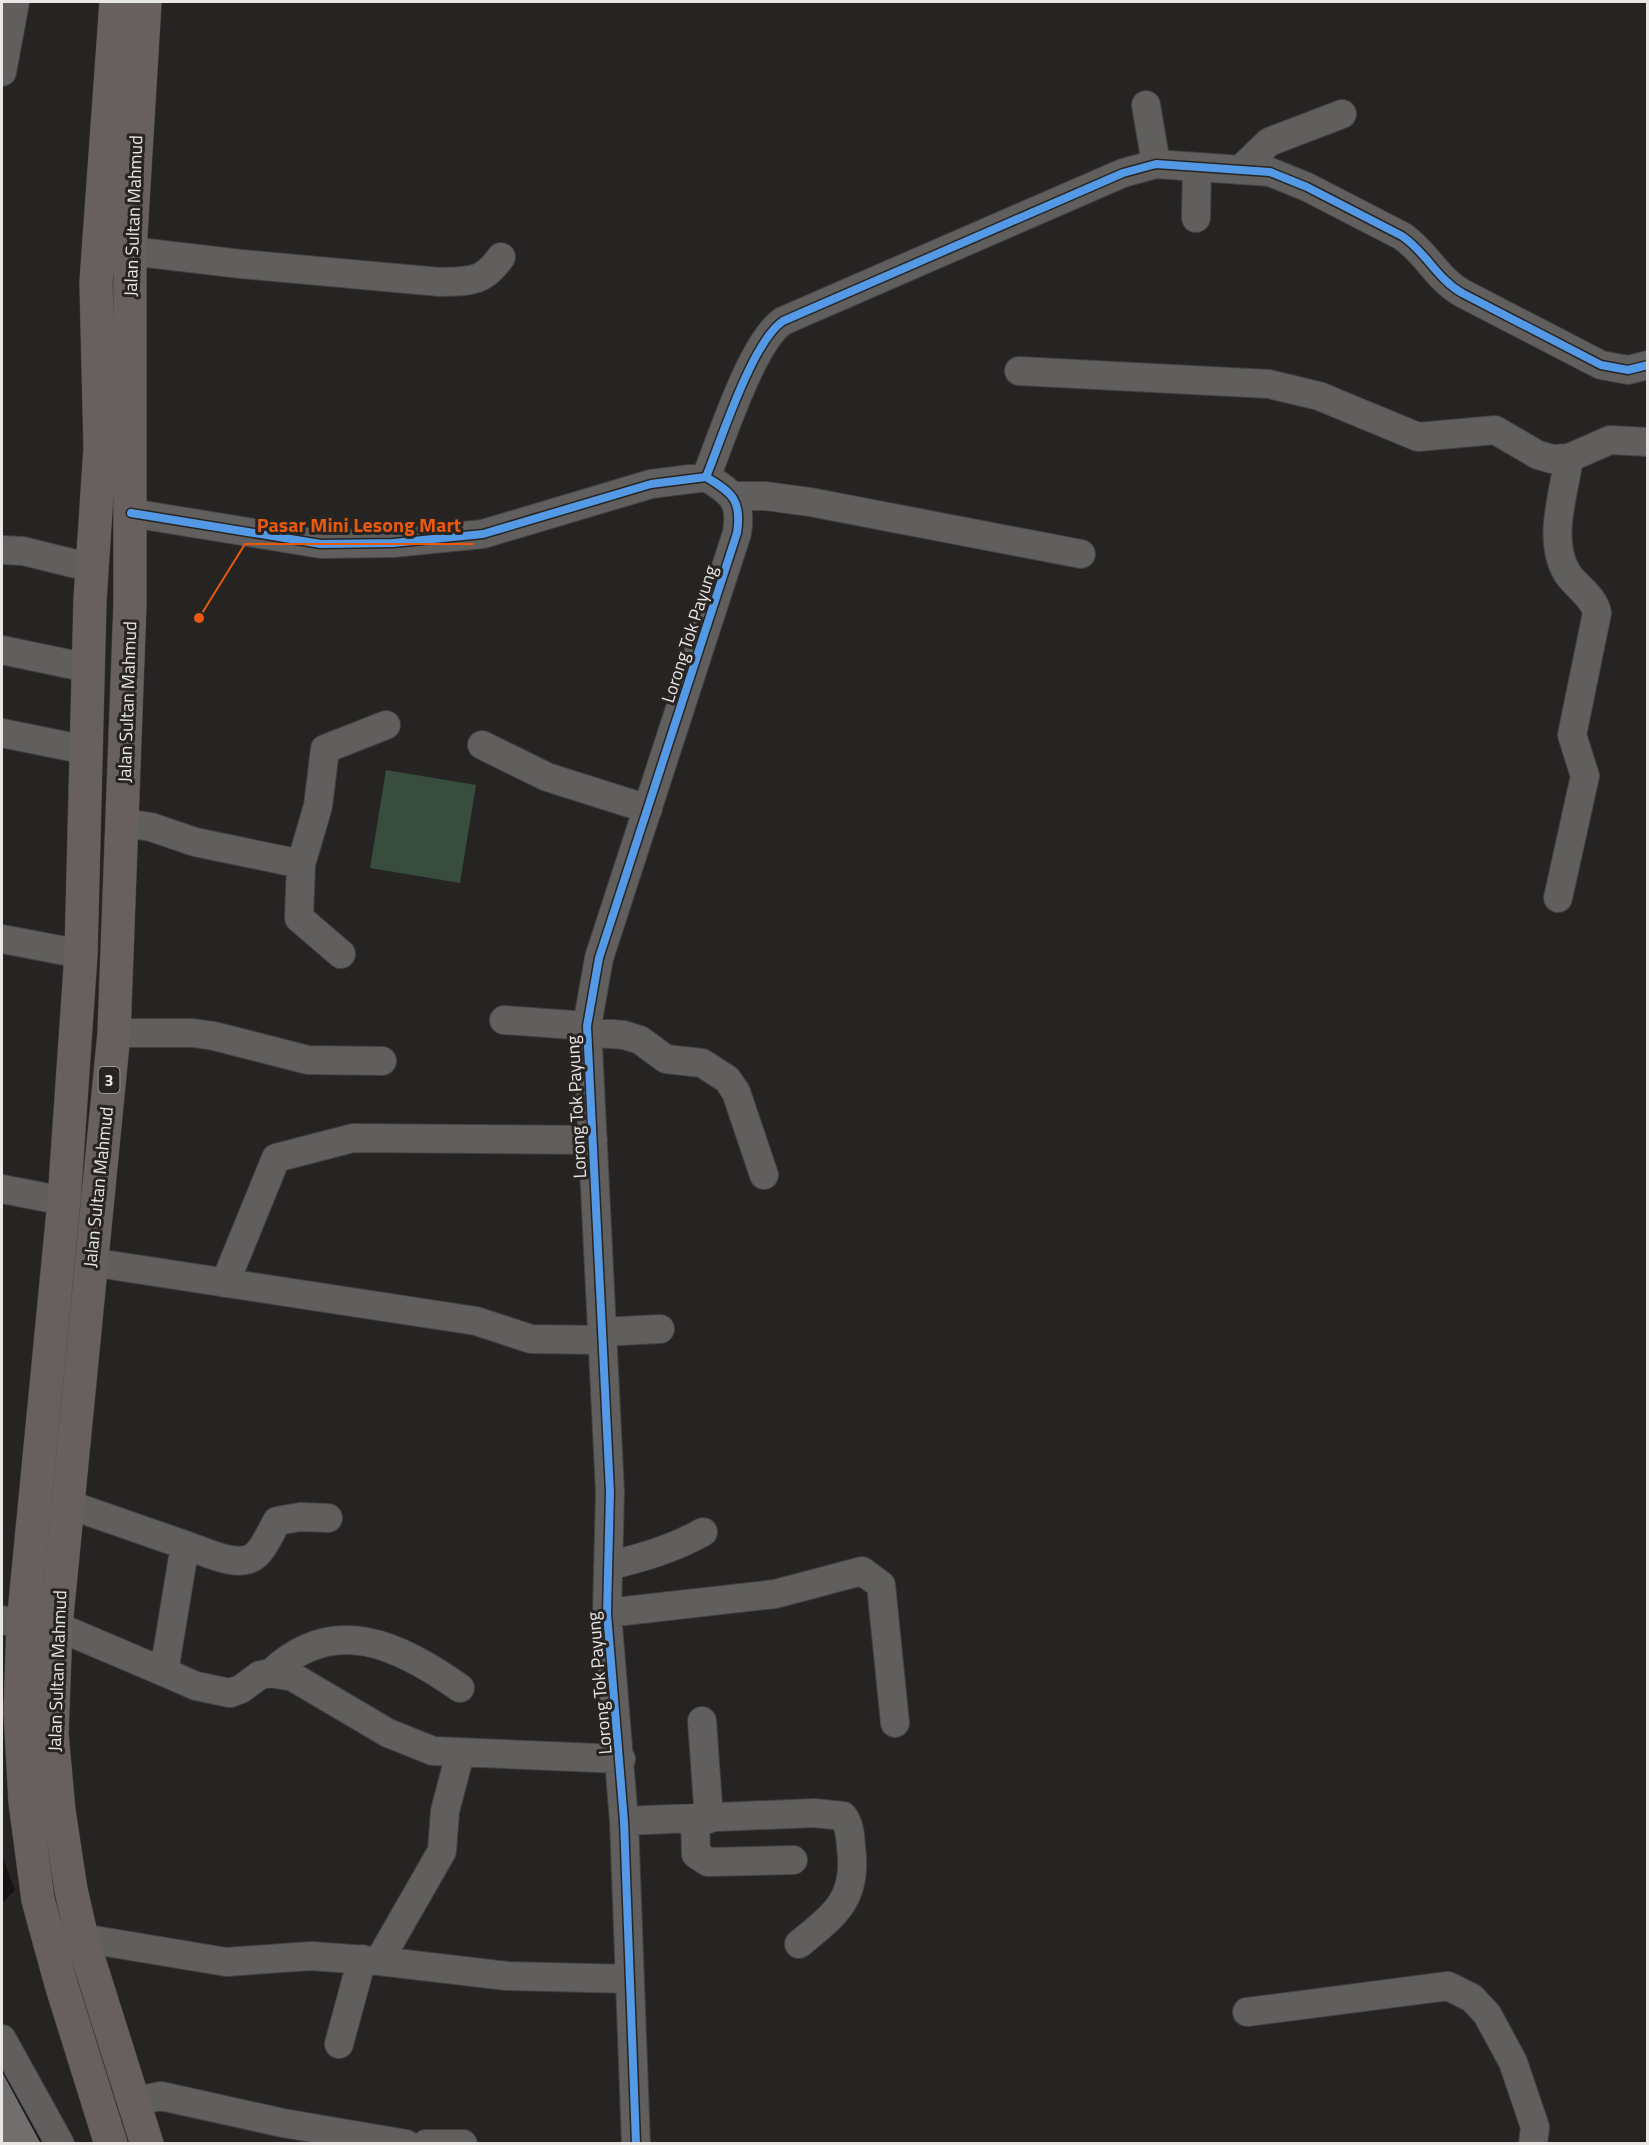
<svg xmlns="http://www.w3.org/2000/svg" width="1649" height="2145" font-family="'Titillium Web',sans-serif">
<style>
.green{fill:#384d3e}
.shadow{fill:#0007}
.building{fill:#716f6e}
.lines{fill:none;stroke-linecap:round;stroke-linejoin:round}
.minor-casing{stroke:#434140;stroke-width:30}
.highway-casing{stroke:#434140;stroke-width:34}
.minor{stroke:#605f5e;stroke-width:28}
.highway{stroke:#68605f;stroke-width:33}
.cycleway-casing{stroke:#272422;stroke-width:11}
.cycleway{stroke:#5399e6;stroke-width:8}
.labels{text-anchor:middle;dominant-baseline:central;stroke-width:6;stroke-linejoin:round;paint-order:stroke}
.shield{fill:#272422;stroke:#afacab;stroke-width:1.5}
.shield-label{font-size:16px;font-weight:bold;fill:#e9e7e6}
.street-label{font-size:18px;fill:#e9e7e6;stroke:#272422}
.leader{fill:none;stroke:#e8590c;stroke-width:2}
.callout-dot{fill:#e8590c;stroke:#272422;stroke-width:2}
.callout-label{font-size:20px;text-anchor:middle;font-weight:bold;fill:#e8590c;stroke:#272422;stroke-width:6;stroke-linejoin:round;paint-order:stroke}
</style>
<rect width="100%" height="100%" fill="#262423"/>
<!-- green -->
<path class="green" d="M386 770 476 785 460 883 370 868Z"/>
<!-- shadow -->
<path class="shadow" d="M2 1856 15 1890 2 1903Z
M2 2029 55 2127 37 2144H2Z"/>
<!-- building -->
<path class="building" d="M2 2072 41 2144H2Z"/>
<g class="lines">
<defs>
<path id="minor" d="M2 72 15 2
M1146 105 1156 164
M1240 170 1269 142 1342 114
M1196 218 1197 167
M130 251 241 264 440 282C470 281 483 283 501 257
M1019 371 1269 384 1319 396 1418 437 1495 430 1538 455 1552 459 1569 458 1610 440 1648 442
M706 477C722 438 752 342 783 321L1123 173 1156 164 1270 172 1307 187 1402 236C1426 252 1437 279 1462 293L1601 365 1628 370 1648 365
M734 496H765L810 502 1081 554
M131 513 321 544 393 543 483 534 651 484 706 477C733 493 742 501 737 533L599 958 587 1026 610 1492 607 1613 624 1821 636 2144
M2 550 23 551 92 568
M2 650 88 668
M2 733 86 750
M482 745 547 777 648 809
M124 823 151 827 195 842 301 864 299 918 341 954
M301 864 318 806 325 749 386 725
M1558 898 1585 776 1572 735 1597 613C1594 596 1576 587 1567 573 1547 540 1564 493 1569 458
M2 939 81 954
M504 1020 587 1026
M587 1032 624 1035 640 1040 666 1059 702 1063 727 1079 736 1092 764 1175
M114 1033H193L214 1036 308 1060 382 1061
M2 1189 64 1201
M90 1262 476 1321 531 1339 601 1340
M225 1283 276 1158 353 1138 593 1140
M601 1332 660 1329
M67 1504 185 1545 164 1672 196 1686 230 1693 241 1689 260 1675 271 1673 293 1677 388 1733 433 1751 621 1759
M185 1545C204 1551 240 1571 257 1554 265 1546 271 1532 277 1521L300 1517 328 1518
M608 1566C641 1558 673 1549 703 1532
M607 1613 775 1594 862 1571 881 1585 895 1723
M2 1620 23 1624
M56 1626 164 1672
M271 1673C334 1613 399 1645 460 1688
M702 1721 709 1819
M695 1819 696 1854 708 1862 793 1860
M624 1821 814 1813 843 1816C850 1825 850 1836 851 1847 858 1898 836 1914 799 1944
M82 1938 226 1962 311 1956 379 1961 507 1976 630 1979
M379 1961 442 1851 445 1811 460 1754
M1247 2012 1448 1986 1472 1998 1487 2014 1513 2062 1535 2127 1533 2144
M2 2039 60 2144
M339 2044 362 1959
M133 2102 161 2096 283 2123 406 2144
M426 2144H463"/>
<path id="highway" d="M145 2 130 251V604L114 1033 56 1626 52 1734 59 1811 71 1890 82 1938 147 2144
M111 2144 61 1984 38 1900 25 1802 20 1711 23 1624 64 1201 81 954 90 600 100 448 96 282 116 2"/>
</defs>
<!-- minor casing -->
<use href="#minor" class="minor-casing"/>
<!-- highway casing -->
<use href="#highway" class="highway-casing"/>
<!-- minor -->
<use href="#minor" class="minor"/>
<!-- highway -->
<use href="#highway" class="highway"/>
<defs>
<path id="cycleway" d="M706 477C722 438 752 342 783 321L1123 173 1156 164 1270 172 1307 187 1402 236C1426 252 1437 279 1462 293L1601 365 1628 370 1648 365
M131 513 321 544 393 543 483 534 651 484 706 477C733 493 742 501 737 533L599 958 587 1026 610 1492 607 1613 624 1821 636 2144"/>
</defs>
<!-- cycleway casing -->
<use href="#cycleway" class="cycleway-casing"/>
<!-- cycleway -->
<use href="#cycleway" class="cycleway"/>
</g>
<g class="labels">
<!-- shield labels -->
<rect class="shield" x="98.5" y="1067" width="21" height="26" rx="4.5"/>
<g class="shield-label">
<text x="109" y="1080">3</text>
</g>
<!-- street labels -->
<g class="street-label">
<text transform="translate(133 216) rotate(-88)">Jalan Sultan Mahmud</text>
<text transform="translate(689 634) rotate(-72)">Lorong Tok Payung</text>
<text transform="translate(127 702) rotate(-88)">Jalan Sultan Mahmud</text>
<text transform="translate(576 1107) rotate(-93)">Lorong Tok Payung</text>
<text transform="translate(98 1187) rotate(-84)">Jalan Sultan Mahmud</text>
<text transform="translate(57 1671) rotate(-88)">Jalan Sultan Mahmud</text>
<text transform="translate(599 1683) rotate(-95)">Lorong Tok Payung</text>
</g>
</g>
<!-- callouts -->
<path class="leader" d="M199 618L245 544H473"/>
<circle class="callout-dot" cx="199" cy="618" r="6"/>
<g class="callout-label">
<text x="359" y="532">Pasar Mini Lesong Mart</text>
</g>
<!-- border -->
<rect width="1649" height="2145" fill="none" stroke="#e9e7e6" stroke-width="6"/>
</svg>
